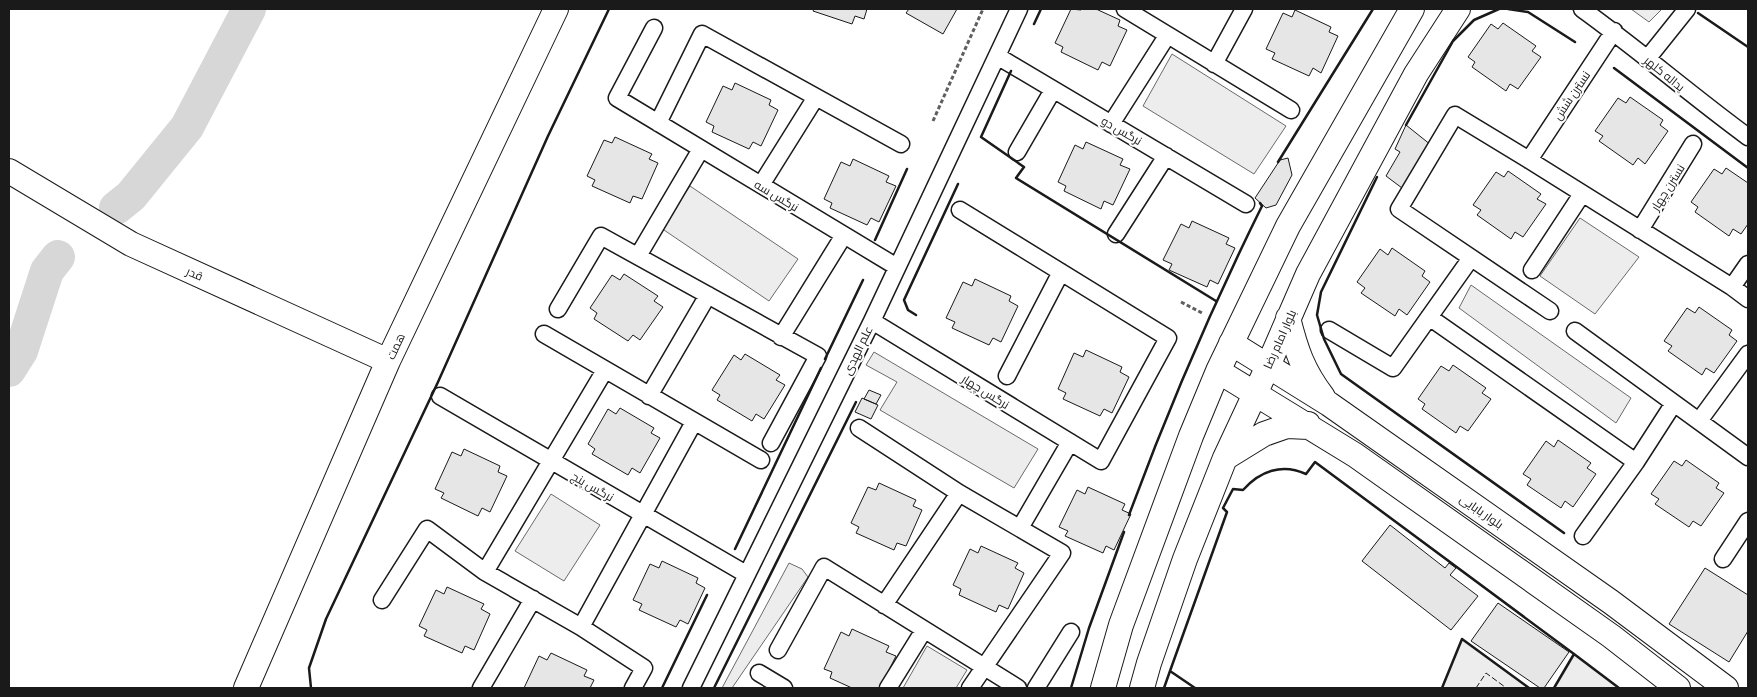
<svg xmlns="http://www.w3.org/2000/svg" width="1757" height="697" font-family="Barlow,Cairo,sans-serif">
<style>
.built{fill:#ededed;stroke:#6a6a6a}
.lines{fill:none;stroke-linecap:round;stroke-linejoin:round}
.river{stroke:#d7d7d7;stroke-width:34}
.building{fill:#e6e6e6;stroke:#1a1a1a}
.street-casing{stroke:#1a1a1a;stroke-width:19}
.secondary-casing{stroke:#1a1a1a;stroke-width:26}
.path{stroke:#5f5f5f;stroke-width:3;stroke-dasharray:4 2.5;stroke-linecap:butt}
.street{stroke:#fff;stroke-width:16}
.secondary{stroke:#fff;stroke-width:24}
.fence{stroke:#1a1a1a;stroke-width:1;stroke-dasharray:6 2.5;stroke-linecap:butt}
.wall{stroke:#1a1a1a;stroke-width:2.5}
.labels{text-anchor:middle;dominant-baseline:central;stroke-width:4;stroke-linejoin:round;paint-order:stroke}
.street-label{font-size:12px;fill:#1a1a1a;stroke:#fff}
</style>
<rect width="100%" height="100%" fill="#fff"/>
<!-- built -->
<path class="built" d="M1631 9H1662L1649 22Z
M1172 54 1286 126 1254 174 1143 106Z
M690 186 798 259 769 301 661 228Z
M1580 218 1639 257 1595 314 1540 276Z
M1471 285 1631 398 1616 423 1459 308Z
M874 352 1038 449 1014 488 880 410 897 382 866 365Z
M551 494 600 525 564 581 515 551Z
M789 563 802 569 808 577 732 688H722Z
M1462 639 1529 688H1442Z
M927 646 967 670 956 688H903Z
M1574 654 1619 688H1554Z"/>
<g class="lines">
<!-- river -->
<path class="river" d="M116 208 131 196 187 127 249 9
M9 370 21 351 47 271 58 257"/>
</g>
<!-- building -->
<path class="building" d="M814 9H867L864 19 855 16 852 24 813 11Z
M909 9H957L943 34 906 13Z
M1071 9 1081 10V9H1096L1120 20 1118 26 1127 30 1110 66 1102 62 1098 70 1061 52 1063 47 1055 43Z
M1295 10 1331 27 1329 32 1338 36 1321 73 1313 68 1309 76 1272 59 1275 53 1266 49 1283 13 1292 17Z
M1503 23 1536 46 1532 51 1541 57 1518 89 1510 84 1506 91 1472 67 1475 62 1468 57 1491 24 1498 29Z
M735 83 771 100 769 105 778 110 761 146 753 142 749 149 712 132 714 126 706 122 723 86 732 90Z
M1630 97 1663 120 1660 125 1668 131 1645 164 1638 158 1633 165 1599 141 1603 136 1595 131 1618 98 1626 103Z
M1406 125 1431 145 1402 188 1386 176 1400 152 1395 149Z
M615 137 652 154 649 159 658 163 642 199 633 196 630 203 592 186 595 180 587 176 604 140 612 143Z
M1086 142 1123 159 1120 165 1130 169 1113 205 1104 201 1101 209 1064 191 1066 186 1058 182 1075 145 1083 149Z
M1288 158 1292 175 1276 205 1266 208 1255 198 1280 160Z
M853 159 889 176 886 182 896 186 879 222 871 218 867 225 830 208 832 203 824 199 841 162 850 166Z
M1726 168 1748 183V224L1741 234 1733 229 1729 236 1695 212 1698 207 1691 202 1714 169 1722 174Z
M1508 171 1541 194 1537 199 1546 204 1523 237 1515 232 1511 239 1477 215 1481 210 1473 205 1496 172 1504 177Z
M1192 221 1229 238 1226 244 1235 248 1218 284 1210 280 1207 287 1169 270 1172 264 1163 260 1181 224 1189 228Z
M1392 248 1425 271 1422 276 1430 282 1407 315 1399 309 1395 316 1361 293 1365 288 1357 282 1380 249 1388 255Z
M624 274 658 296 654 301 663 307 640 340 633 335 628 341 594 319 597 313 590 308 612 275 620 280Z
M975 279 1011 296 1009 301 1018 306 1001 342 993 338 989 345 952 328 955 322 946 318 963 282 972 286Z
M1699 307 1732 330 1729 335 1737 341 1714 373 1706 368 1702 375 1668 351 1672 346 1664 341 1687 308 1695 313Z
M1086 350 1122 367 1120 372 1129 377 1112 413 1104 409 1100 416 1063 399 1066 393 1058 389 1074 353 1083 357Z
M745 354 780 375 776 380 785 385 764 419 756 414 752 421 717 400 720 395 712 390 734 355 741 360Z
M1453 365 1486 388 1482 393 1491 399 1468 431 1460 426 1456 433 1422 409 1425 404 1418 399 1441 366 1449 371Z
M869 390 881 395 876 404 864 399Z
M862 398 878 405 871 419 855 412Z
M620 408 654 428 651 433 660 438 640 473 632 468 628 475 592 454 595 449 588 444 608 409 616 414Z
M1558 440 1591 463 1587 468 1596 474 1573 507 1565 501 1561 508 1527 485 1531 479 1523 474 1546 441 1554 447Z
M464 449 500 466 498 472 507 476 490 512 482 508 478 516 441 498 444 493 435 489 452 452 461 456Z
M1686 460 1719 483 1716 488 1724 493 1701 526 1693 521 1689 527 1655 504 1659 499 1651 494 1674 461 1682 466Z
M879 483 916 500 913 506 922 510 906 546 897 543 894 550 856 533 859 527 851 523 868 487 876 490Z
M1088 487 1125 504 1122 510 1131 514 1114 550 1106 546 1103 553 1065 536 1068 531 1059 527 1077 490 1085 494Z
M1390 525 1445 568 1449 563 1456 568 1450 575 1478 596 1451 630 1362 561Z
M981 546 1018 563 1015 568 1024 573 1008 609 999 605 996 612 959 595 961 589 953 585 970 549 978 553Z
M662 561 698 578 696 583 705 588 688 624 680 620 676 627 639 610 642 604 633 600 650 564 659 568Z
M1705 568 1748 595V631L1729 662 1669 624Z
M447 587 484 604 481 609 490 614 474 650 465 646 462 653 424 636 427 630 419 626 436 590 444 594Z
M1498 603 1569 652 1544 688H1540L1471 641Z
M852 629 889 646 886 652 896 656 880 688H852L830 678 832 672 824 669 841 632 849 636Z
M551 653 587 670 584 676 594 680 590 688H524L539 656 547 660Z"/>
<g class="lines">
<defs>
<path id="street" d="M1125 9 1291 110
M1582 9C1639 50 1692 96 1748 137
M654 28 617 98 897 267
M997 56 1246 204
M1647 59 1687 9
M1214 64 1244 9
M658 123 702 34 901 144
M1111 124 1167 36
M1017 152 1053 90
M1529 160 1614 31
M761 185 816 97
M1640 230 1693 144
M1116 234 1166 156
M638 256 701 149
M1532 270 1582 194
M1732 287 1748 264
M558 309 601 236 818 356 771 443
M1550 311 1399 209 1455 115 1529 160 1732 287 1748 299
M1429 317 1636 462
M872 321 1101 461 1168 338 960 210
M1329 330 1393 368 1471 258
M1575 331 1748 457
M544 334 761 460
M781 337 844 235
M1007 376 1061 272
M440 396 746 574
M649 396 708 295
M1699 421 1748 354
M859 428 959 493 1062 553 970 688
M1020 528 1070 442
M1583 536 1636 462 1674 403
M1723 559 1748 521
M485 572 605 370
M382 600 427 529 485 572 581 627 644 668 633 688
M884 605 959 493
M581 627 694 422
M778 650 824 567 1018 688
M759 673 784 688
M481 688 533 599
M691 688 872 321 1019 9
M888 688 924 630
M1036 688 1071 632"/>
<path id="secondary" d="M9 171 131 244 388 361
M1288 318C1296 350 1303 371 1323 397
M1231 343 1329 404 1611 602 1726 688
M1218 371 1355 455 1611 636 1678 688
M1225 458 1264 434 1287 426 1309 427 1308 424
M246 688 388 361 556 9
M1103 688 1121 625 1191 436 1218 371 1288 226 1412 9
M1142 688 1149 663 1185 559 1225 458 1268 366 1308 274 1416 74 1458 9"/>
</defs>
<!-- street casing -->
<use href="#street" class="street-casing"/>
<!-- secondary casing -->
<use href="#secondary" class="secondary-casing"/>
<!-- path -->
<path class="path" d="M933 121 983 9
M1181 302 1204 314"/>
<!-- street -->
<use href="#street" class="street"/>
<!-- secondary -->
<use href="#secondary" class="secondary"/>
<!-- fence -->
<path class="fence" d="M1476 688 1486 673 1505 687V688"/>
<!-- wall -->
<path class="wall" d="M1508 9 1528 12 1575 42
M1698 13 1748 47
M1034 24 1041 9
M1614 68 1748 168
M1011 71 981 137 1024 167 1016 178 1216 301
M1406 125 1453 41 1474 20 1499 9
M1278 162 1373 9
M1377 177 1321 292 1317 315 1324 339 1341 374 1564 533
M875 240 907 169
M916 315 908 310 904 300 958 184
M825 359 863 280
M1129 515C1168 409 1212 307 1262 206L1260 203
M735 549 821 368
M1573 656 1574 654 1619 688
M311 688 309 668 326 619 438 382 548 136 609 9
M662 688 707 595
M714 688 856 402
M1071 688 1089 628 1124 532
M1164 688 1170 671
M1195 688 1170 671 1227 512 1223 508 1233 489 1243 490C1260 471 1282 463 1306 474L1315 462 1574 654 1554 688
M1442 688 1462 639 1529 688"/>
</g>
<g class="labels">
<!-- street labels -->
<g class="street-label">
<text transform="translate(1665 73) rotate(39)">یداله کلهر</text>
<text transform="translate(1571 95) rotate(-56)">نسترن شش</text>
<text transform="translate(1122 130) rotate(30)">نرگس دو</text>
<text transform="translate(1667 187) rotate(-58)">نسترن چهار</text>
<text transform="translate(777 195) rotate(31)">نرگس سه</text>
<text transform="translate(195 273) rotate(24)">قدر</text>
<text transform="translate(1279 339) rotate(-66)">بلوار امام رضا</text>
<text transform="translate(395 346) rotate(-65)">همت</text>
<text transform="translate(857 350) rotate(-64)">علم الهدی</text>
<text transform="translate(986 391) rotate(32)">نرگس چهار</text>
<text transform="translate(593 486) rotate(30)">نرگس پنج</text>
<text transform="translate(1482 511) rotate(35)">بلوار بابایی</text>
</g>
</g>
<!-- border -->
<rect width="1757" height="697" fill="none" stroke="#1a1a1a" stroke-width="20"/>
</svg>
